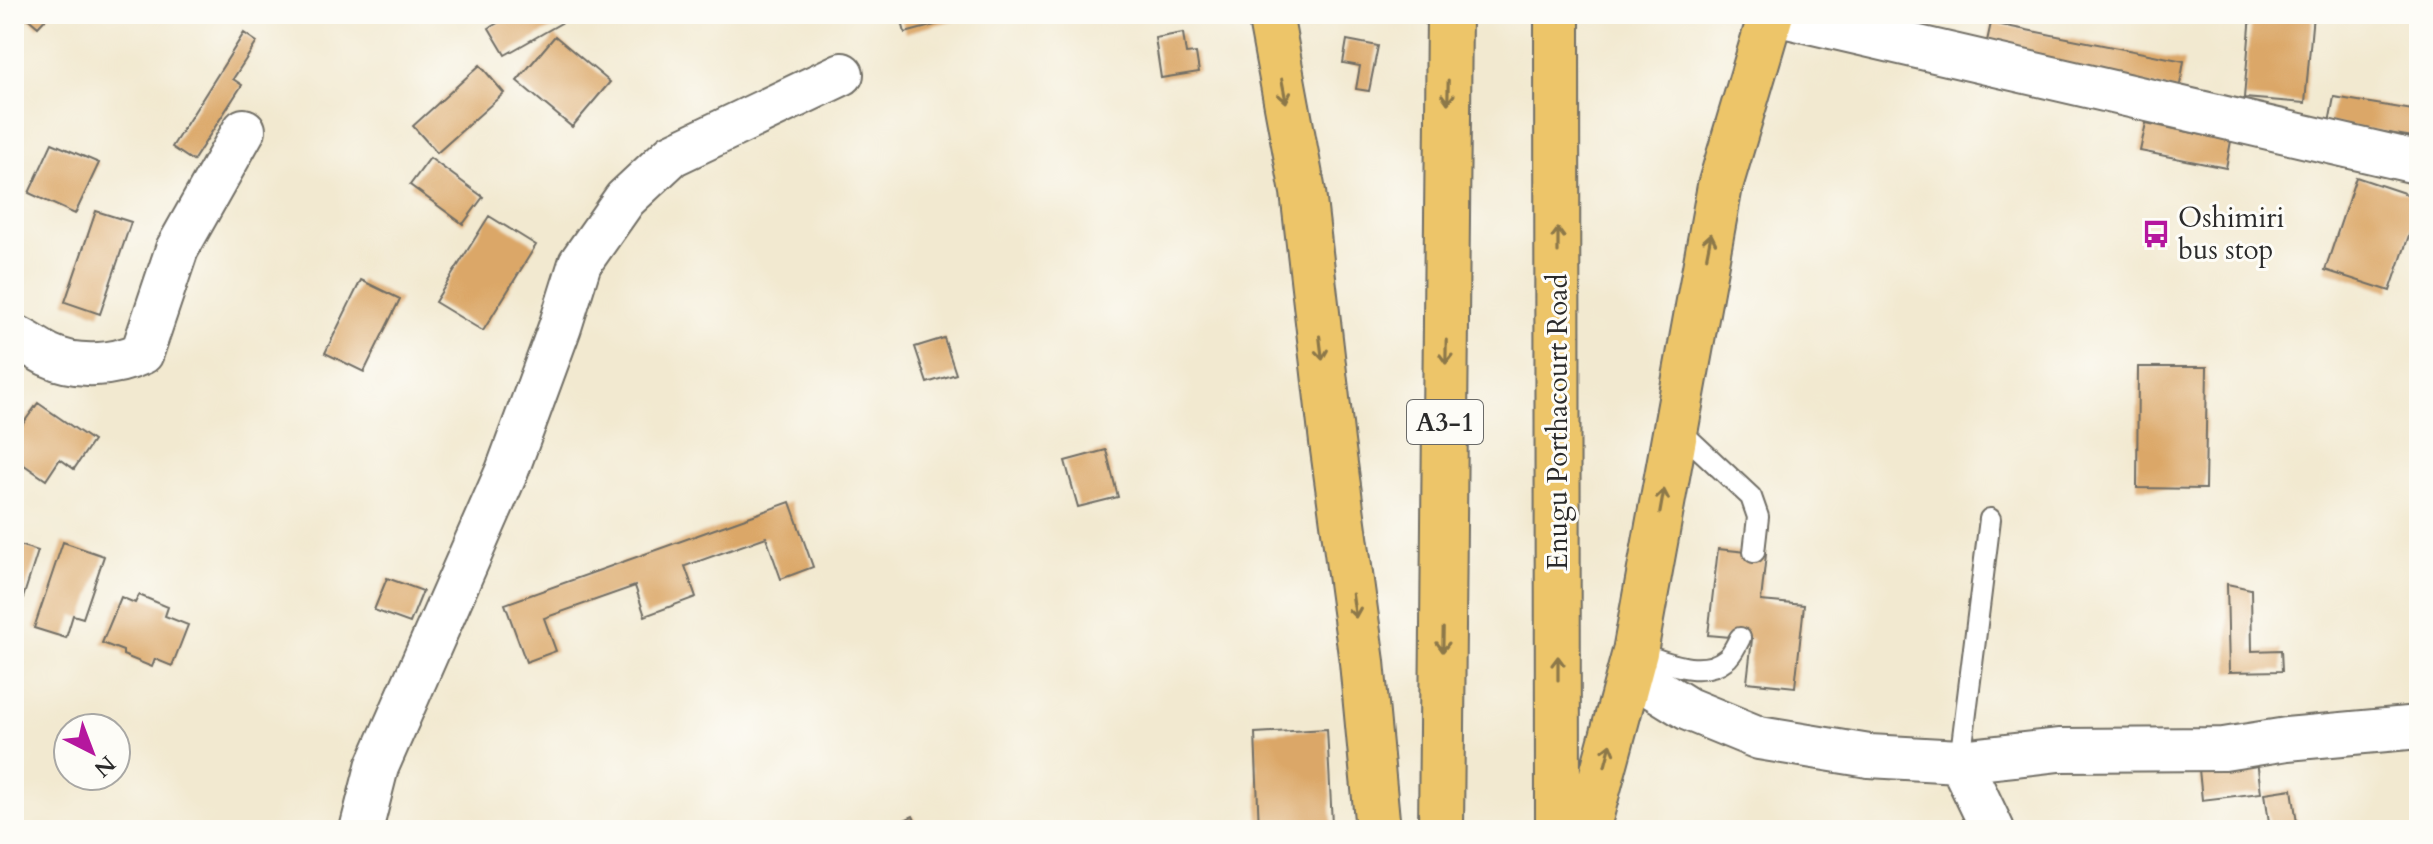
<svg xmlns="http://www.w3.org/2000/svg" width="2433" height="844" font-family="Cardo,serif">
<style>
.building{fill:#dba768}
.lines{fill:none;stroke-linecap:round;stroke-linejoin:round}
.service-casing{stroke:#716e65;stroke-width:24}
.minor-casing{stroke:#716e65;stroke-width:46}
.trunk-casing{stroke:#716e65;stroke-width:48}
.service{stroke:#fff;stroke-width:20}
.minor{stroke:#fff;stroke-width:42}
.trunk{stroke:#edc569;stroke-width:44}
.oneway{stroke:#8c784a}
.labels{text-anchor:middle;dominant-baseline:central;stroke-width:6;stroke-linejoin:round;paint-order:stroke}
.shield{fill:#fdfcf7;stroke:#6a6a68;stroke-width:2}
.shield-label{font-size:26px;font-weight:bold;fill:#2b2b2b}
.poi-label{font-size:28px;fill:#2b2b2b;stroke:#fdfcf7;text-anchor:start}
.street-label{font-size:28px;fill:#2b2b2b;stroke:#fdfcf7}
</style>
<rect width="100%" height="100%" fill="#fdfcf7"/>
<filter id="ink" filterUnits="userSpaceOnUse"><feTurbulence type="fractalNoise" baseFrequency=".0125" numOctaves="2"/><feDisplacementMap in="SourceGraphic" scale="16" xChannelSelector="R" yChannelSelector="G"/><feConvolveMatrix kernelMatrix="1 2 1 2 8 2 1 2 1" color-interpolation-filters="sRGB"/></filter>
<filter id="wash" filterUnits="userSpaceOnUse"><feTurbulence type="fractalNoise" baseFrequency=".006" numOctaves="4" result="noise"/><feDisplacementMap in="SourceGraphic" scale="32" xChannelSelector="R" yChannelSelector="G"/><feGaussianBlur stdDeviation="1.8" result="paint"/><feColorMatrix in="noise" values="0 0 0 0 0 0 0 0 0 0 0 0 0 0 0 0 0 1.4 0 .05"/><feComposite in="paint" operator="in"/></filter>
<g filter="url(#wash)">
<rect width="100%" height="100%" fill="#f2e9d0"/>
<g id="blocks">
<!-- building -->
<path class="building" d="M23 14H50L38 27Z
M513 14H577L505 55 489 28Z
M900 14H972V15L905 33Z
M2251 14H2313L2305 103 2244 98Z
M2408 14H2419V33Z
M1991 23 2184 61 2179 91 1984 55Z
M244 33 257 42 233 79 242 85 193 161 172 147Z
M1183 33 1186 54 1196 53 1199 72 1161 78 1155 38Z
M555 36 610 82 572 127 517 81Z
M1347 40 1378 46 1369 91 1356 89 1360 66 1343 63Z
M480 65 504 93 437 153 413 126Z
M2334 97 2419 111V138L2329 123Z
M2146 123 2231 141 2226 168 2140 151Z
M52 143 99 163 75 214 29 193Z
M430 158 483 197 463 224 410 185Z
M2356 177 2419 198V206L2390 291 2325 270Z
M96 211 131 222 100 314 65 302Z
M489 216 536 245 483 331 435 302Z
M361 280 400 299 364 372 325 353Z
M944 338 956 374 927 383 915 347Z
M2138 367H2207L2205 489 2137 488Z
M38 403 93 441 74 469 60 459 46 480 14 458V436Z
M1106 450 1118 497 1078 507 1065 461Z
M790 502 813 567 781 579 766 537 685 566 696 597 645 616 635 586 544 618 556 651 526 662 505 604Z
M63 542 104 556 83 618 73 615 66 638 34 628Z
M19 545 38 551 23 598 14 595V558Z
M1718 549 1766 554 1761 601 1804 605 1795 687 1747 682 1752 639 1708 635Z
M387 578 423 591 410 623 374 610Z
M2227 584 2251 589 2252 651 2281 650 2282 671 2229 672Z
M139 595 168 607 165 616 188 625 172 666 155 659 152 667 123 655V651L102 643 121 597 135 603Z
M1327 729 1332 824 1259 829 1255 733Z
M2256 752 2261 793 2202 800 2198 759Z
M2292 789 2298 830H2270L2265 793Z
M913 816 919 830H882Z"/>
</g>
</g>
<g filter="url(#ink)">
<use href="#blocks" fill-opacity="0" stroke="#716e65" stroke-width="2"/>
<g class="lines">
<defs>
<path id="service" d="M1676 427 1751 497 1758 517 1754 552
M1635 652C1662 660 1700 680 1726 659 1732 655 1736 645 1740 638
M1960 761 1990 519"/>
<path id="minor" d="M1775 14 2412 161
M14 336C26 341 36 349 48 355 77 369 114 366 142 353L177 249 244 130
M1630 673 1688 709 1759 738 1869 756 1960 761 2059 750 2224 749 2287 739 2419 727
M1960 761 1993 830
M361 830 377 767 507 471 560 327 580 263 625 199 672 155 842 74"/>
<path id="trunk" d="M1270 14 1303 192 1332 442 1362 662 1378 830
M1557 14 1558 830
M1441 830 1449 14
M1587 830 1635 652 1720 186 1771 14"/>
</defs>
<!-- service casing -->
<use href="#service" class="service-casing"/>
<!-- minor casing -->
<use href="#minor" class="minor-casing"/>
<!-- trunk casing -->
<use href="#trunk" class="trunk-casing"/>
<!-- service -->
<use href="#service" class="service"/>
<!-- minor -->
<use href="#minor" class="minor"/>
<!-- trunk -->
<use href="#trunk" class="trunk"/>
</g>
<!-- one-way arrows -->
<defs><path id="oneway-shaft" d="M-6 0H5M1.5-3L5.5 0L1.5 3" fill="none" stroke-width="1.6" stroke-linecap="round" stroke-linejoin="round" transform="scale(2)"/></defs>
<g class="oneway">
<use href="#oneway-shaft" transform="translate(1284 91) rotate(79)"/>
<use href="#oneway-shaft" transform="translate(1448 92) rotate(91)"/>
<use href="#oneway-shaft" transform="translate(1558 240) rotate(-90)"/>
<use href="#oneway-shaft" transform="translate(1709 245) rotate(-79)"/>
<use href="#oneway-shaft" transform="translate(1321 348) rotate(83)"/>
<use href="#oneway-shaft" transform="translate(1446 352) rotate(91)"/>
<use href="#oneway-shaft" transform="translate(1662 501) rotate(-80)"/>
<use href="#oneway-shaft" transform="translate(1354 606) rotate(82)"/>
<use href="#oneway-shaft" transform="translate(1443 640) rotate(91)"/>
<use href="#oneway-shaft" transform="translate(1558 668) rotate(-90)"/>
<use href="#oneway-shaft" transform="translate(1608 755) rotate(-75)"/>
</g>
</g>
<!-- icons -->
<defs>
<symbol id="bus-bare" viewBox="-9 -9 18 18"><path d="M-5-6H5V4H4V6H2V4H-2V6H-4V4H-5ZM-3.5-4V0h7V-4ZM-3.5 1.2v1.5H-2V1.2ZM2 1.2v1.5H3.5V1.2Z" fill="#b5179e" stroke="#fdfcf7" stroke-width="2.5" paint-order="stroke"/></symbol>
</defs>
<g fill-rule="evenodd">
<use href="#bus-bare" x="2136" y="214" width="40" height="40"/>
</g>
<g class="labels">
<!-- shield labels -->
<rect class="shield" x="1407" y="400" width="76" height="44" rx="6"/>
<g class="shield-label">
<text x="1445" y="422">A3-1</text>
</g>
<!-- poi labels -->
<g class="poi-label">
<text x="2178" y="218">Oshimiri<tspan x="2178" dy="32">bus stop</tspan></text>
</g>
<!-- street labels -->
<g class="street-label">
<text transform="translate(1558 422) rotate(-90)">Enugu Porthacourt Road</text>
</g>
</g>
<!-- margin -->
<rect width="2433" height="844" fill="none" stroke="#fdfcf7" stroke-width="48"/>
<!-- north arrow -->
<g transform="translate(92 752) rotate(138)"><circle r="38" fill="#fdfcf7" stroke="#a9a8a5" stroke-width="2"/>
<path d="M0-6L14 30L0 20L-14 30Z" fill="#b5179e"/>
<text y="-12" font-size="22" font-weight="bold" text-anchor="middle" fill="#2b2b2b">N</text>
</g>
</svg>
